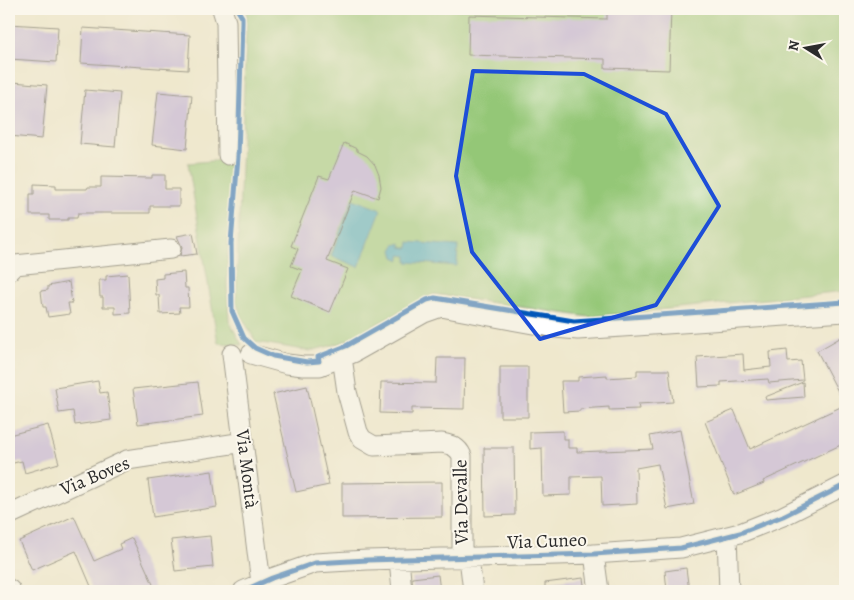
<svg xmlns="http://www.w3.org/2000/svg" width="854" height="600" font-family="Alegreya,serif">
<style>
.green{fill:#94c777;stroke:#607951}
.water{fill:#42a7c2;stroke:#366976}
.building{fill:#b5a3df}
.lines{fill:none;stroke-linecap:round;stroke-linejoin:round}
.street-casing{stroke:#484743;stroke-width:21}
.street{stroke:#fff;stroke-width:19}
.cycleway-casing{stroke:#fbf7ec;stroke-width:8}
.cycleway{stroke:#0057b8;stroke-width:5}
.marked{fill:none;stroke:#1d4ed8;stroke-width:4;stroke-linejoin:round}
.labels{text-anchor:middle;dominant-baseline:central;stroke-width:4;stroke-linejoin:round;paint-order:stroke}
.street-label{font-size:19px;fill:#2b2b2b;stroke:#fbf7ec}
</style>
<rect width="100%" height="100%" fill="#fbf7ec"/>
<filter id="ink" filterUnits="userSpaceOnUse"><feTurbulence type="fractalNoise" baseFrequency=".02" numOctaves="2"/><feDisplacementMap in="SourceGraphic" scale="10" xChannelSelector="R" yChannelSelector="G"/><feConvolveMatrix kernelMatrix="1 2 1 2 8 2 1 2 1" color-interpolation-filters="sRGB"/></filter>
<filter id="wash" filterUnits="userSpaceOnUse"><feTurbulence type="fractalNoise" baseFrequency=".0096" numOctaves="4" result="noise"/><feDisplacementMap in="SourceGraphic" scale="20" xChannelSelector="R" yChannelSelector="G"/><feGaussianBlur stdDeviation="1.12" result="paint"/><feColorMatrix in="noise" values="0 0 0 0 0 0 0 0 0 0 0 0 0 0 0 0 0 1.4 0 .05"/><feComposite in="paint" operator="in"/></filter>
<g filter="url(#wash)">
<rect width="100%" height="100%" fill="#efe8cd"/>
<!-- green -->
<path class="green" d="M247 9H845V291L589 317 434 294 341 343 310 351 256 342 242 317 236 301Z
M234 159 229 215 227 285 229 321 242 345 218 343 188 163Z"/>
<!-- water -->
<path class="water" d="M353 199 381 210 359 267 331 256Z
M409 242 458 246 457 266 407 262V256L400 255V260L394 257 392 250 395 245 401 243V247L408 248Z"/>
<g id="blocks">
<!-- building -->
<path class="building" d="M607 9H671L669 70 605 68V59L468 55 469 15 607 19Z
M9 24 58 27 56 62 9 59Z
M83 28 190 35 188 70 81 63Z
M13 82 47 85 42 139 9 136Z
M85 90 120 93 115 147 80 144Z
M158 92 192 95 187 149 152 145Z
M344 143 357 149V151L367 156 375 165 379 175 381 187 378 198 355 190 327 261 348 269 330 312 291 296 302 270 291 266 298 249 291 246 319 176 329 179Z
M152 175H165V189H179V206H150V213H78L77 218H68V220H49V215H30V194H34V184L56 185V189H87L88 187H101V177L152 178Z
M193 233 197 254 180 256 182 247 177 236Z
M184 272 185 288H188L189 307H179L180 313 160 314 159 295H156L155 279 163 278V274Z
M128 274 130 313 115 314V307H103V297H100L99 280H106V276Z
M69 282 72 303H68L70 314 48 317 46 307H43L41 291 48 290V286Z
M845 335V443L763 481 764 483 734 495 705 422 734 410 750 449 845 405 817 351Z
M787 350 788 362 801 361 803 380 769 383 768 379 721 382V386L699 387 697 357 743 354 744 370 771 367 770 352Z
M437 358H465L464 409 412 408V414L380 413 381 382 436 383Z
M500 367H528V417H500Z
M637 370H669L673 402 638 404 639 409 609 410V407L580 409V411L563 412 561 381H578V377L607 375V378L637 376Z
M98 381 100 393 107 392 111 420 75 425 73 411 59 413 55 388Z
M198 382 203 416 138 424 133 389Z
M803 382 804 397 766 400 765 397Z
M307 386 329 485 296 492 273 394Z
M48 425 59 463 25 473 22 461 9 464V435Z
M680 430 694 504 667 509 658 464 636 468 637 504 602 506 601 476 571 477V495L543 496 542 448 530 449V432L563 431V439H568V448H577V452L653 449 650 436Z
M484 448H514L515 515 485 516Z
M212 471 217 507 153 517 148 480Z
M442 482V517L342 518V483Z
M74 516 94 561 121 549 119 544 132 538 156 591H93L76 551 32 570 19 541Z
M210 536 213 567 175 571 171 540Z
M686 568 689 591H667L665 571Z
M438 575 440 591H413L412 578Z
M583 578 585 591H545V583Z"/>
</g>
</g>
<g filter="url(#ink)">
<use href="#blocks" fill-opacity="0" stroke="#484743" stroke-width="1"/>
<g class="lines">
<defs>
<path id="street" d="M222 9 226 22 228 155
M9 271 15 265 171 249
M232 354 261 583
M251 354 287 364 303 366H320L353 353 424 313 441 307 555 328 578 330 845 312
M342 357 347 392 358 432 362 439 374 446 442 443C452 445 458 447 462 456V558
M9 515 127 460 244 442
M727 536 729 591
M594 554 599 591
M469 558 473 591
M399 559 402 591
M9 589 11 591
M243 591 272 578 315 563 367 560 594 554 681 548 740 533 783 516 845 485"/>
</defs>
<!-- street casing -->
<use href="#street" class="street-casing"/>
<!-- street -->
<use href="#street" class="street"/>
<defs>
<path id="cycleway" d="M237 9 242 17V23L238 157 231 243 232 311 244 338 255 348 273 356 307 362 319 361 318 357 346 346 427 300 435 298 574 321 845 302
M243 591 272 578 315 563 367 560 594 554 681 548 740 533 783 516 845 485"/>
</defs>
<!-- cycleway casing -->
<use href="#cycleway" class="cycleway-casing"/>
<!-- cycleway -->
<use href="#cycleway" class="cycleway"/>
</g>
</g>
<!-- marked area -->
<path d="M0 0H854V600H0ZM473 71 584 74 666 114 719 206 656 305 540 339 472 252 456 176Z" fill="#efe8cd" fill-opacity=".55" fill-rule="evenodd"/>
<path class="marked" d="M473 71 584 74 666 114 719 206 656 305 540 339 472 252 456 176Z"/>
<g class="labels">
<!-- street labels -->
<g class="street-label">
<text transform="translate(247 469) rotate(83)">Via Montà</text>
<text transform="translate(95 476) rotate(-23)">Via Boves</text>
<text transform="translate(461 502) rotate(-91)">Via Devalle</text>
<text transform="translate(547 541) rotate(-2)">Via Cuneo</text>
</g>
</g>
<!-- margin -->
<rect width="854" height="600" fill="none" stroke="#fbf7ec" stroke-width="30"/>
<!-- north arrow -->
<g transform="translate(806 48) rotate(281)" stroke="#fbf7ec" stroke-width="4" paint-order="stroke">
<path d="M0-4L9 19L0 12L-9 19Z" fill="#2b2b2b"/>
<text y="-8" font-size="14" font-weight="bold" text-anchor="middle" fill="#2b2b2b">N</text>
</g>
</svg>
